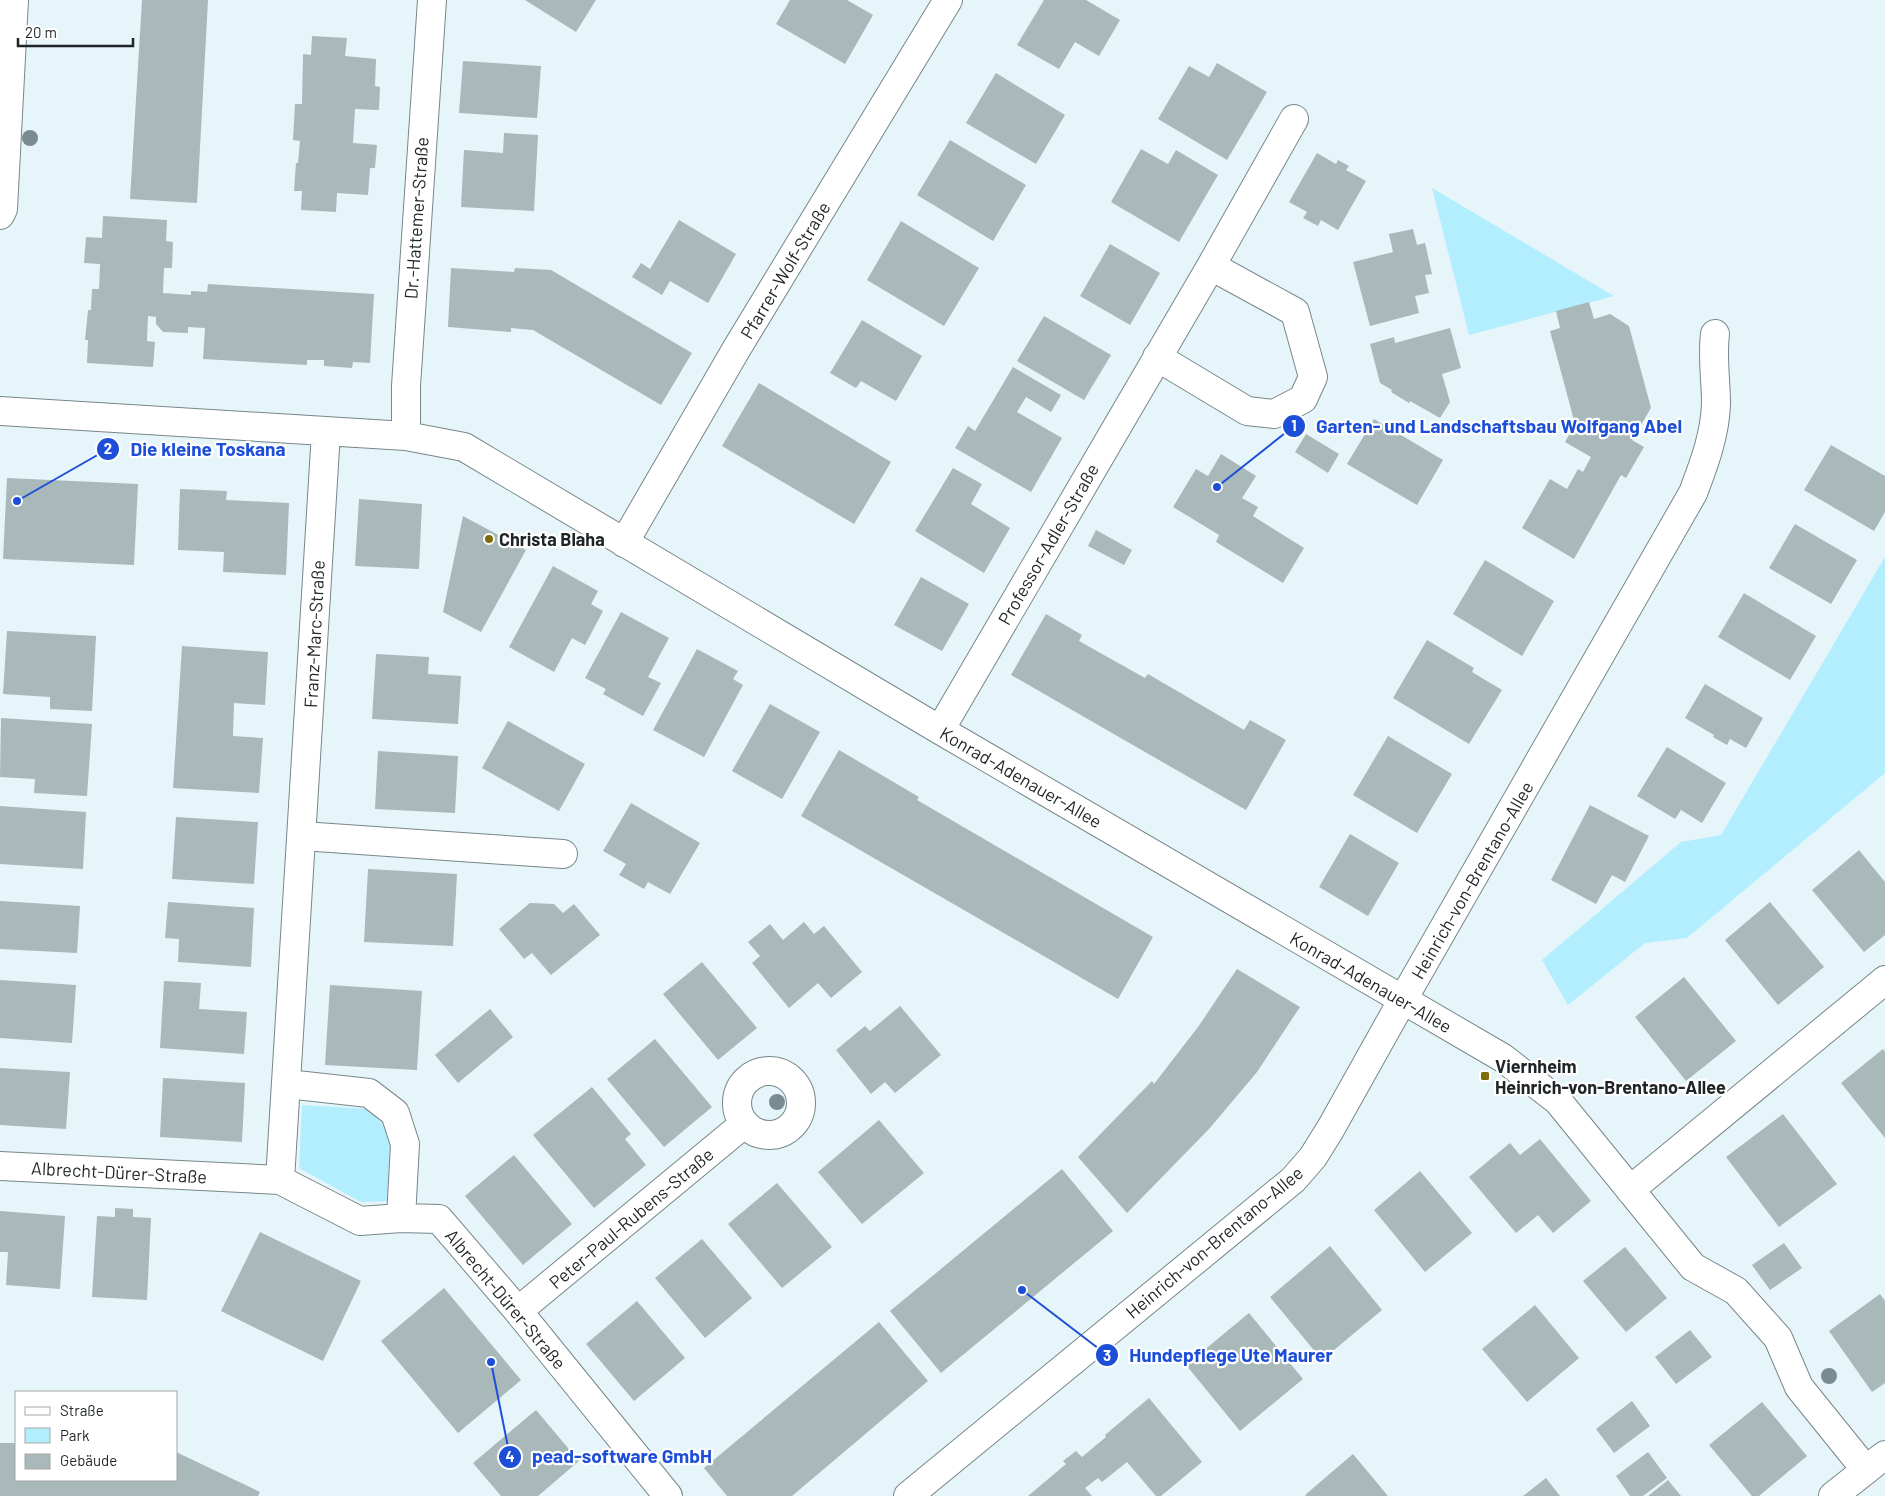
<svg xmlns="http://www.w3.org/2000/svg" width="1885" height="1496" font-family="Barlow,sans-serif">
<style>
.green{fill:#b3eeff}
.building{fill:#a9b8b8}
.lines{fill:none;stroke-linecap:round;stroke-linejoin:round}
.street-casing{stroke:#78868a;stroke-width:30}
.street{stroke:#fff;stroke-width:28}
.tree{fill:#798c92}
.poi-dot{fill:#7c6d09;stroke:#fff;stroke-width:2}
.labels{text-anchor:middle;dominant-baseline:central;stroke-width:4.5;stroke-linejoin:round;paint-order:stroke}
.street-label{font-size:18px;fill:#1f2426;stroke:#fff}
.poi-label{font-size:18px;font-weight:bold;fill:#1f2426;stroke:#fff;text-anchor:start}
.leader{fill:none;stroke:#1d4ed8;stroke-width:2}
.callout-dot{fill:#1d4ed8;stroke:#fff;stroke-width:2}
.mark-label{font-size:15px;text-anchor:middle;font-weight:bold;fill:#fff}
.callout-label{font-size:19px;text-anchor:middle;font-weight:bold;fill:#1d4ed8;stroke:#fff;stroke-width:4.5;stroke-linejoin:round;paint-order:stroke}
</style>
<rect width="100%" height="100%" fill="#e6f5f9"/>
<!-- green -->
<path class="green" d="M1432 188 1614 296 1469 335Z
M1885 557V773L1687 938 1645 943 1568 1005 1542 960 1681 842 1721 835Z
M302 1105 369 1109 394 1137 393 1201 361 1202 299 1168Z"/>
<!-- building -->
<path class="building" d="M142 0H208L197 203 130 199Z
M525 0H596L576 32Z
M790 0H847L873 15 845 64 776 24Z
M1044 0H1086L1120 20 1099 56 1075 42 1059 69 1017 45Z
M312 36 347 38 345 56 376 59 375 86 380 87 379 110 355 109 353 143 377 145 375 168H370L368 195 337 193 336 212 301 210 302 191H294L296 163H298L300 141 293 140 295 104H302L303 54 311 55Z
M463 61 541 66 537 118 459 113Z
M1217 63 1267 92 1227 160 1158 119 1189 66 1209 77Z
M996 73 1065 115 1036 164 966 123Z
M504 133 538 135 534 211 461 207 464 150 503 153Z
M950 140 1026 185 993 241 917 195Z
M1141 149 1168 164 1176 150 1218 175 1179 242 1111 202Z
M1317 153 1336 164 1338 160 1349 166 1346 170 1366 181 1338 230 1321 220 1318 226 1303 218 1307 212 1289 202Z
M103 216 167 220 166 241 173 242 172 268H164L163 293 191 295V291L207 292 208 284 374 294 370 363 353 362 352 368 324 366V360H307V365L203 359 205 328 188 327V333L163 332 156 324V317L148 316 147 341 155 342 153 367 87 363 88 340H85L88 310H91L92 289H99L100 264 84 263 86 237 102 238Z
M679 220 736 254 708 303 670 281 662 295 632 277 641 263 650 269Z
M901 221 979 268 944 326 867 280Z
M1413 229 1417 245 1425 243 1432 274 1425 275 1429 293 1415 296 1419 313 1370 326 1353 262 1393 252 1389 234Z
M1110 244 1160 273 1130 325 1080 296Z
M451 268 514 272 515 268 551 270 692 353 661 405 533 330 511 328V332L448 327Z
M1589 302 1594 319 1610 314 1629 326 1651 408 1632 440 1644 447 1626 478 1621 475 1574 559 1522 528 1550 479 1567 489 1578 469 1583 472 1591 457 1565 442 1575 424 1550 331 1560 328 1556 311Z
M1044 316 1111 355 1084 400 1017 361Z
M862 320 922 356 896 401 861 381 856 388 830 373Z
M1450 328 1461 368 1442 374 1450 402 1440 418 1410 401 1409 403 1391 392 1392 390 1380 383 1370 344 1394 337 1395 343Z
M1013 367 1061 395 1051 412 1026 397 1017 412 1062 438 1031 492 955 448 968 426 975 431Z
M759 383 891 462 854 524 722 446Z
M1374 419 1443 460 1417 505 1347 464Z
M1306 434 1339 454 1328 473 1295 452Z
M1831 445 1885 476V512L1874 531 1804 490Z
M1221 454 1256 476 1242 498 1258 507 1253 516 1304 548 1283 583 1216 542 1219 535 1173 507 1196 469 1208 476Z
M953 468 982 484 971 504 1010 528 984 573 915 531Z
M7 478 138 484 134 565 3 559Z
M180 489 227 491 226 500 289 503 286 575 223 572 224 552 178 550Z
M359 499 422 504 419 569 355 566Z
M463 516 526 550 481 632 443 612Z
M1795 524 1857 560 1831 604 1769 568Z
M1096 530 1132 550 1124 565 1088 546Z
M1485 560 1554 601 1522 656 1453 614Z
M553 566 598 591 591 604 603 611 585 645 572 638 554 672 509 647Z
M921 577 969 604 942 651 894 625Z
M1744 593 1816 636 1790 680 1718 637Z
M621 612 669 638 648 677 661 683 643 716 603 694 606 689 585 678Z
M1046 614 1082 635 1079 641 1145 678 1148 674 1244 730 1250 720 1286 740 1246 810 1011 675Z
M7 631 96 636 92 711 50 709V697L3 694Z
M1427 640 1474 668 1472 672 1502 690 1469 744 1393 698Z
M182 646 268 652 265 705 234 703 233 736 263 738 259 793 173 788Z
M697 649 738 671 733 679 743 685 704 757 653 730Z
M376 654 429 657 428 674 461 676 458 724 372 719Z
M1705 684 1763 718 1746 748 1730 739 1727 745 1713 737 1714 735 1685 718Z
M770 704 820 732 782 799 732 771Z
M1 718 92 724 87 796 34 793 35 779 0 777Z
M508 721 585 764 559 811 482 768Z
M1388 736 1452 774 1417 833 1353 795Z
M1667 747 1726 783 1702 823 1681 810 1675 819 1637 796Z
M839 750 919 797 917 800 1153 937 1118 999 801 816Z
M378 751 458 756 455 813 375 809Z
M631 803 700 843 670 894 648 882 644 889 619 875 626 864 603 851Z
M1590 805 1649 836 1625 882 1612 875 1596 904 1551 880Z
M0 806 86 812 83 869 0 864Z
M176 817 258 822 254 884 172 879Z
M1350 834 1399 863 1368 916 1319 887Z
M1859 850 1885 882V935L1864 952 1812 890Z
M368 869 457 874 453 946 364 942Z
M0 901 80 906 77 953 0 949Z
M168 902 254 908 251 967 178 962 179 939 165 938Z
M1770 902 1824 967 1778 1005 1725 940Z
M530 903 554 904 563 913 574 904 600 935 551 975 532 953 524 959 499 929Z
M804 922 814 934 824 926 862 972 831 998 818 983 789 1008 752 963 760 956 748 942 770 924 783 940Z
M702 962 757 1028 718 1060 663 994Z
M1237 969 1300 1007 1257 1072 1209 1129 1127 1213 1078 1157 1152 1081 1154 1084 1198 1027Z
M1684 977 1736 1041 1686 1081 1635 1017Z
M0 980 76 985 72 1043 0 1038Z
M164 981 201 983 199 1009 247 1012 244 1054 160 1048Z
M330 985 422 991 417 1070 325 1065Z
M900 1006 941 1055 895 1093 885 1082 871 1094 836 1050 865 1026 870 1031Z
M490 1009 513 1037 458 1083 435 1055Z
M655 1039 712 1107 664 1147 607 1079Z
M1883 1049 1885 1052V1138L1841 1083Z
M0 1068 70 1072 66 1129 0 1125Z
M163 1078 245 1083 242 1142 160 1137Z
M592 1087 631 1134 625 1139 646 1165 594 1208 533 1135Z
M1783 1114 1837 1184 1779 1227 1726 1157Z
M879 1120 924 1173 862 1224 818 1172Z
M1540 1139 1591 1201 1553 1233 1538 1215 1516 1233 1469 1177 1510 1143 1520 1155Z
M514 1155 572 1224 523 1265 465 1196Z
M1062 1169 1113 1231 941 1373 890 1311Z
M1420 1171 1472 1233 1425 1272 1374 1210Z
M777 1183 832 1247 782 1288 728 1224Z
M115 1208 133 1209V1217L151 1218 147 1300 92 1297 97 1216 115 1217Z
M0 1211 65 1216 60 1289 6 1285 8 1252H0Z
M260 1232 361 1281 323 1361 221 1311Z
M702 1239 752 1298 705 1338 655 1278Z
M1784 1243 1802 1268 1770 1290 1752 1265Z
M1330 1246 1382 1310 1322 1360 1270 1297Z
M1625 1247 1667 1298 1626 1332 1583 1281Z
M444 1288 521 1380 458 1433 381 1341Z
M1880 1294 1885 1301V1383L1872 1392 1829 1331Z
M637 1301 685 1358 634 1401 586 1344Z
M1535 1305 1579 1358 1527 1402 1482 1349Z
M1249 1313 1303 1379 1240 1431 1186 1365Z
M879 1322 928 1381 792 1496H727L704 1468Z
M1690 1330 1712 1357 1676 1384 1655 1357Z
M1149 1398 1202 1462 1161 1496H1156L1127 1462 1102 1482 1098 1478 1085 1488 1092 1496H1028L1066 1464 1063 1461 1076 1451 1082 1457 1106 1437 1105 1435Z
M1632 1401 1650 1426 1614 1453 1596 1429Z
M1762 1402 1807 1456 1759 1496H1752L1709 1445Z
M536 1410 579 1461 538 1496H501L473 1463Z
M0 1443H16V1480H176V1452L260 1492 258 1496H0Z
M1648 1452 1667 1478 1643 1496H1630L1616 1476Z
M1353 1454 1388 1496H1306L1305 1495Z
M1546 1478 1560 1496H1523Z
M1668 1480 1681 1496H1648Z"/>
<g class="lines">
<defs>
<path id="street" d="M0 215 3 209 14 0
M1157 357 1247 411 1274 414 1303 399 1313 377 1295 312 1211 266
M0 411 406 436 464 447 940 730 1503 1058 1558 1101 1693 1267 1736 1291 1778 1338 1799 1387 1866 1470
M406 436V386L432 0
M624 543 737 348 948 0
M940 730 1211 266 1294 119
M302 836 563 854
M737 1103a32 32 0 1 1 64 0a32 32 0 1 1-64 0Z
M287 1084 369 1093 395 1113 405 1144 401 1218
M0 1166 280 1180 360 1221 401 1218 439 1219 518 1311 668 1496
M280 1180 326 432
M1630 1190 1885 980
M518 1311 744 1124
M908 1496 1293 1180 1313 1157 1331 1128 1402 1001 1693 493C1704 464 1715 435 1716 404 1716 380 1712 358 1715 334
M1833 1496 1885 1455"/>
</defs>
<!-- street casing -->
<use href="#street" class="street-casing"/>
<!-- street -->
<use href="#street" class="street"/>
</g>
<!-- trees -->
<g class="tree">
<circle cx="30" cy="138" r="8"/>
<circle cx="777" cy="1102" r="8"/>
<circle cx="1829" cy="1376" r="8"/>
</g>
<!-- markers -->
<g class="poi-dot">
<circle cx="489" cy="539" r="5"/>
<rect x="1480" y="1071" width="10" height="10" rx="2.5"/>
</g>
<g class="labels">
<!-- street labels -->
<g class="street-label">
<text transform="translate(416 218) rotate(-86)">Dr.-Hattemer-Straße</text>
<text transform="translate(785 270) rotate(-59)">Pfarrer-Wolf-Straße</text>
<text transform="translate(1048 544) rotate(-60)">Professor-Adler-Straße</text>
<text transform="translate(314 634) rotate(-87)">Franz-Marc-Straße</text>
<text transform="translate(1021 777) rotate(30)">Konrad-Adenauer-Allee</text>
<text transform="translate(1472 880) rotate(-60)">Heinrich-von-Brentano-Allee</text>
<text transform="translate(1371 982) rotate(30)">Konrad-Adenauer-Allee</text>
<text transform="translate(119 1172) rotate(3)">Albrecht-Dürer-Straße</text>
<text transform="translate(631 1218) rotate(-40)">Peter-Paul-Rubens-Straße</text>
<text transform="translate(1214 1242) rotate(-40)">Heinrich-von-Brentano-Allee</text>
<text transform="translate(506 1299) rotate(50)">Albrecht-Dürer-Straße</text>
</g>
<!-- poi labels -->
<g class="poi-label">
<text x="499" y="539">Christa Blaha</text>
<text x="1495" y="1066">Viernheim<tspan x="1495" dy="21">Heinrich-von-Brentano-Allee</tspan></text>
</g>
</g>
<!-- callouts -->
<path class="leader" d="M1217 487L1294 426M17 501L108 449M1022 1290L1107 1355M491 1362L510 1457"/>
<g class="callout-dot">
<circle cx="1217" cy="487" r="5"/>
<circle cx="17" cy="501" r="5"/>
<circle cx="1022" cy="1290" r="5"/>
<circle cx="491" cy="1362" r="5"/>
<circle cx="1294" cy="426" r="12"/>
<circle cx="108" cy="449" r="12"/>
<circle cx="1107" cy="1355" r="12"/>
<circle cx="510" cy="1457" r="12"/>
</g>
<g class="mark-label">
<text x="1294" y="431">1</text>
<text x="108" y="454">2</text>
<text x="1107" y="1361">3</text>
<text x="510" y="1462">4</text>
</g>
<g class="callout-label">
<text x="1499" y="433">Garten- und Landschaftsbau Wolfgang Abel</text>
<text x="208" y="456">Die kleine Toskana</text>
<text x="1231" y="1362">Hundepflege Ute Maurer</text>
<text x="622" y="1463">pead-software GmbH</text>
</g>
<!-- legend -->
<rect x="15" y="1391" width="162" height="90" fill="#ffffff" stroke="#a5a7a8"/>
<rect x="25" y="1407" width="25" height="8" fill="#ffffff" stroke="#a5a7a8"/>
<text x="60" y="1416" font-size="15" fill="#1f2426">Straße</text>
<rect x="25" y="1428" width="25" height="15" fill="#b3eeff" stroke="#a5a7a8"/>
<text x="60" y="1441" font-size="15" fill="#1f2426">Park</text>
<rect x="25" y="1454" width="25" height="15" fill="#a9b8b8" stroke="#a5a7a8"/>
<text x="60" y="1466" font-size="15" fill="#1f2426">Gebäude</text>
<!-- scale -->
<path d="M18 38v8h115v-8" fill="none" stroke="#1f2426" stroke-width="2.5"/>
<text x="25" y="38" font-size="15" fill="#1f2426" stroke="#ffffff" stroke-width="4" paint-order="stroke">20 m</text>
</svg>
